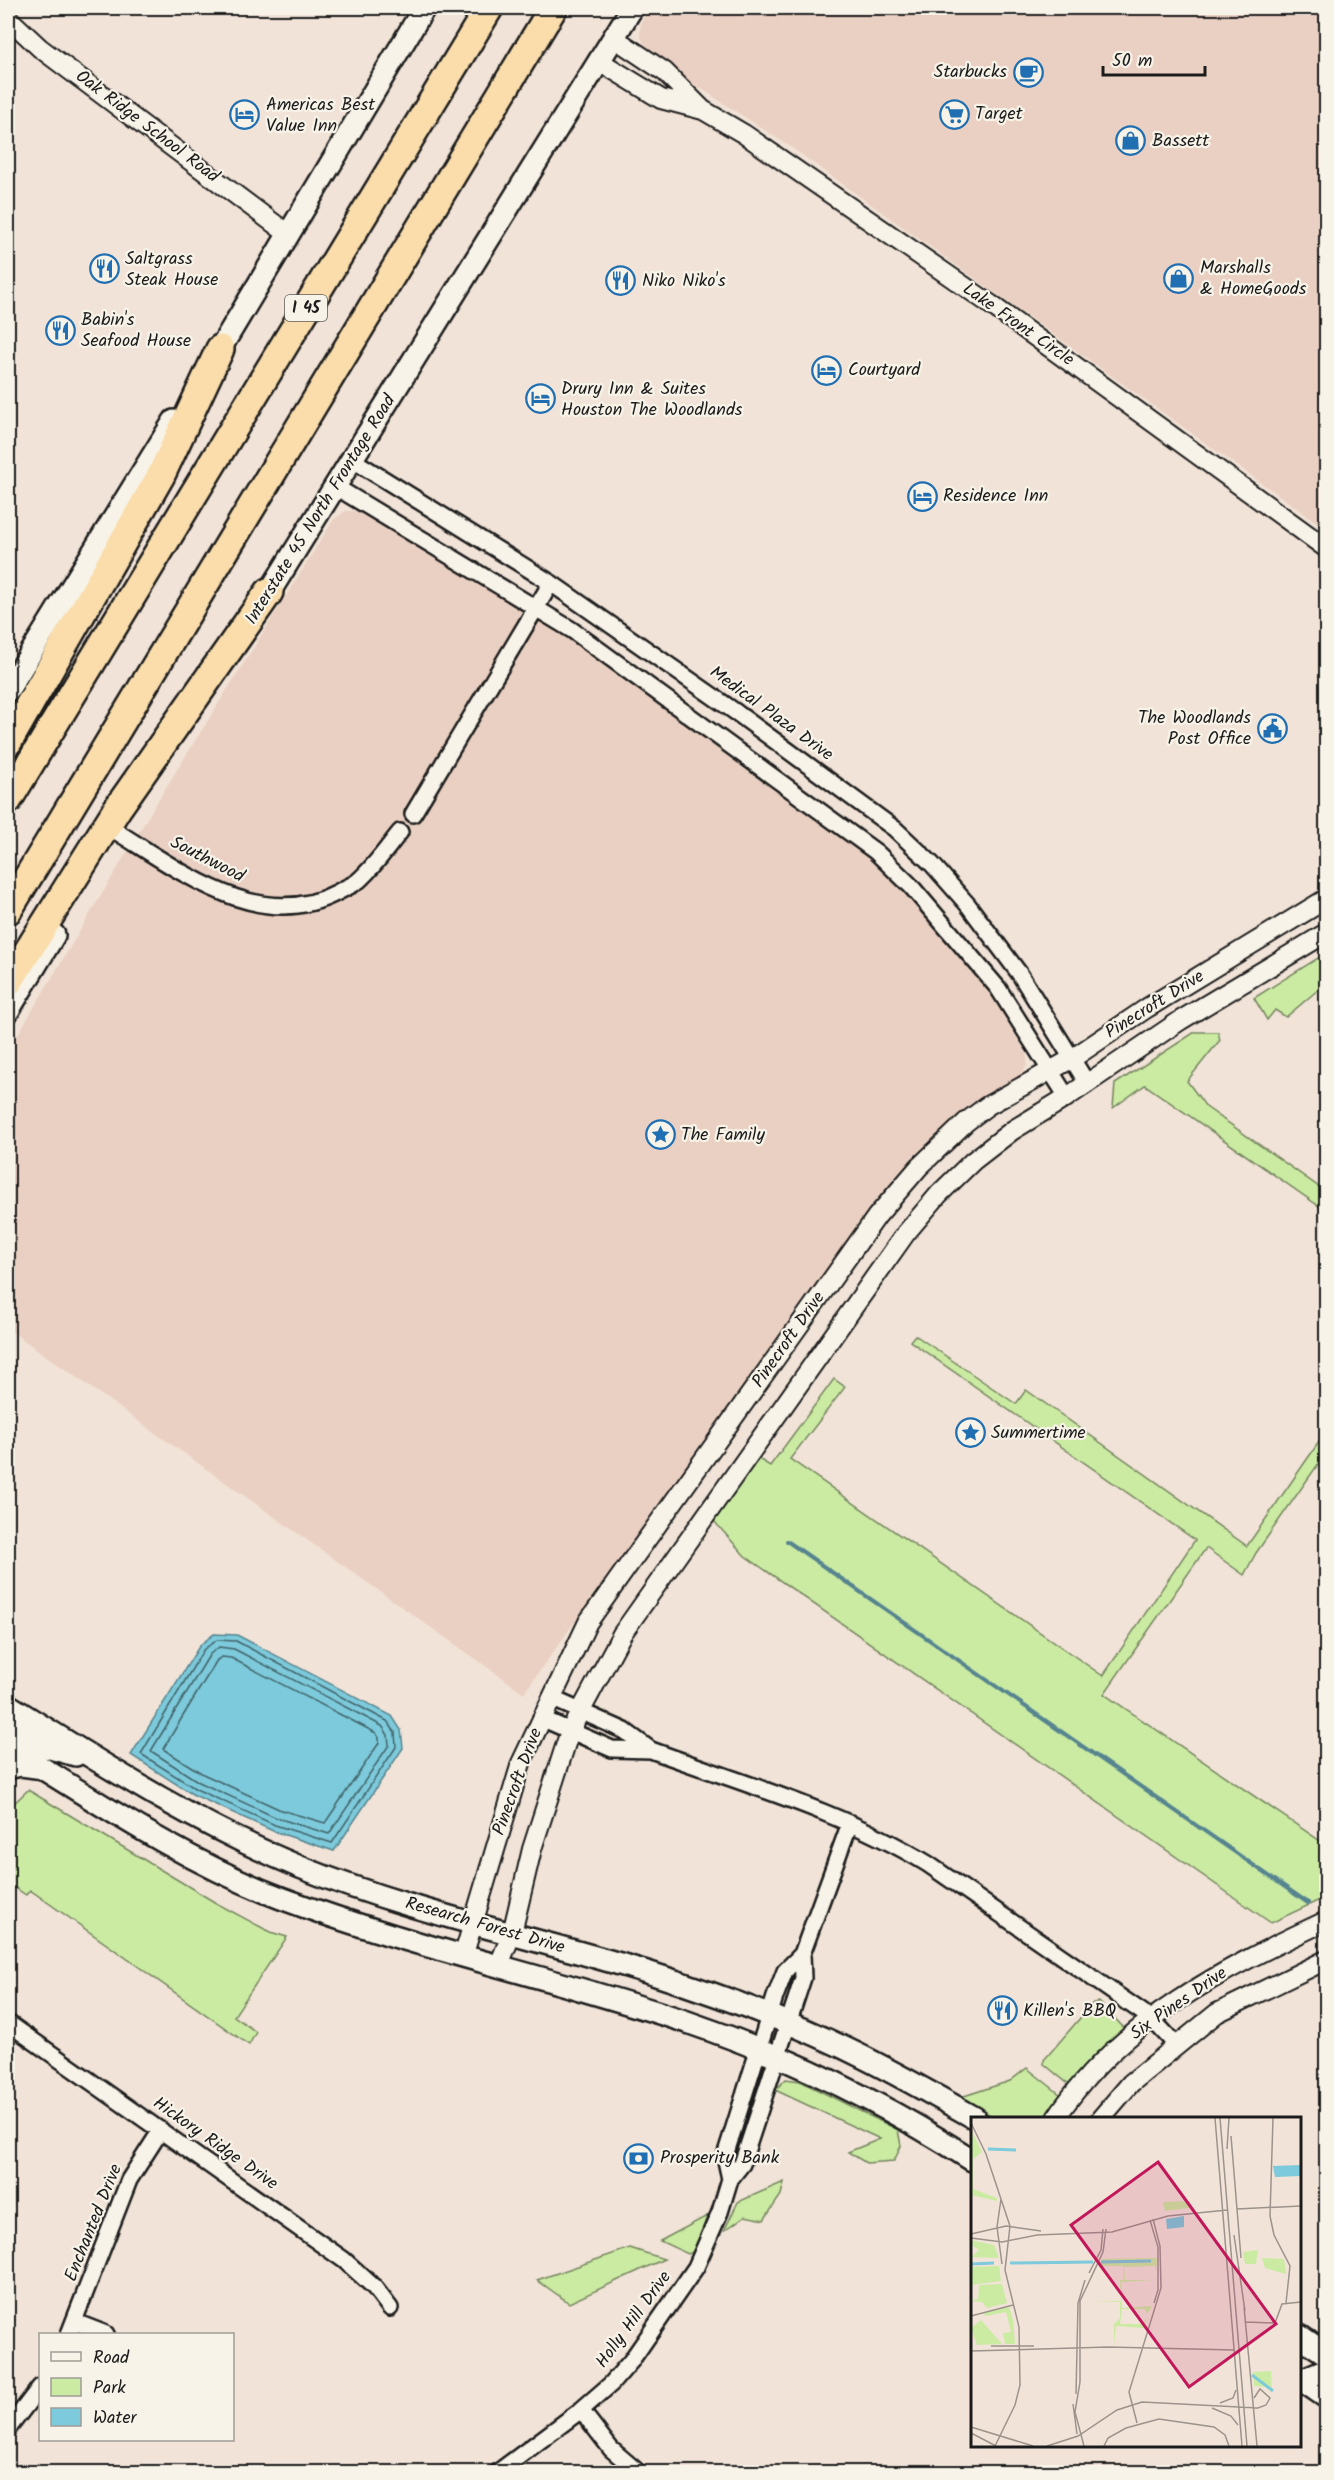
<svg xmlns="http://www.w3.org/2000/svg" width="1334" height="2480" font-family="Kalam,sans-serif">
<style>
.built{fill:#ead0c2}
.green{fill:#cbeba2;stroke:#74845f;stroke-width:1.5}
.water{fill:#7ccadb;stroke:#56848f;stroke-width:1.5}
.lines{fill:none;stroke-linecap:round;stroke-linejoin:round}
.shore{stroke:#426268;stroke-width:1.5}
.stream{stroke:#56848f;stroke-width:4}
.minor-casing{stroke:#1c1c1c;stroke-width:20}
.tertiary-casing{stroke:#1c1c1c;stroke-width:22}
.secondary-casing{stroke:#1c1c1c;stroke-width:26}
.motorway-casing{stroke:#1c1c1c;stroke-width:32}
.minor{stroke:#f7f3e8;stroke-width:15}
.tertiary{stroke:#f7f3e8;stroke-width:18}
.secondary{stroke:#f7f3e8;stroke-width:21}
.motorway{stroke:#faddab;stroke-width:27}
.labels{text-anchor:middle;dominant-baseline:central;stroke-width:4.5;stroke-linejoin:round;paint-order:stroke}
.shield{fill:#f7f3e8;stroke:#5e5c59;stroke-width:1.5}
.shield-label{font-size:16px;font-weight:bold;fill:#1c1c1c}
.poi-label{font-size:18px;fill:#1c1c1c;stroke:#f7f3e8;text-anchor:start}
.street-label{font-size:18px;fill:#1c1c1c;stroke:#f7f3e8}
.inset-river{fill:none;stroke:#7ccadb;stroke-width:3}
.inset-road{fill:none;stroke:#9c938c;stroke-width:1.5}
.view{fill:#c2185b;fill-opacity:0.15;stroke:#c2185b;stroke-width:3}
.inset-edge{fill:none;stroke:#1c1c1c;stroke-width:3}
</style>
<rect width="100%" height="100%" fill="#f1e3d7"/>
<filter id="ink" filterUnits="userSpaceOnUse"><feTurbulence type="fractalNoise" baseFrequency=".0167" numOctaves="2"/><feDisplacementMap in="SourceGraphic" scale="12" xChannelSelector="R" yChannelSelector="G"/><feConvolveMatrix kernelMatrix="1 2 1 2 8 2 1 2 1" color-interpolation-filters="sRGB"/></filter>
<g filter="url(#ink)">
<!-- built -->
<path class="built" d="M650 8H1326V529L792 148 694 84 646 50 640 34 641 22Z
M346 511H360L372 516 559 631 862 847 922 906 986 983 1027 1054V1065L1020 1076 982 1099 932 1142 860 1222 524 1693 8 1329V1051L160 797 334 519Z"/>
<!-- green -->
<path class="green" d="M1326 953V983L1286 1017 1275 1010 1267 1020 1254 998Z
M1195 1032H1218L1220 1040 1187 1081 1206 1107 1326 1192V1211L1145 1085 1113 1108 1115 1084Z
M915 1335 1016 1404 1026 1390 1247 1546 1326 1432V1453L1256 1553 1244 1575 1206 1548 1104 1694 1326 1845V1897L1271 1923 745 1556 713 1520 757 1458 770 1466 834 1379 845 1387 790 1459 1103 1676 1195 1540 910 1341Z
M28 1790 216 1903 270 1932 287 1937 234 2016 256 2032 249 2045 30 1890 26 1895 8 1883V1809Z
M1099 2002 1123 2027 1120 2036 1072 2084 1066 2082 1044 2064V2060L1093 2003Z
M1027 2068 1061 2095V2103L1050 2118H995L961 2097 1010 2081Z
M786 2079 800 2081 898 2130 901 2146 894 2161 866 2163 848 2152 880 2139 775 2090Z
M784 2182 781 2195 764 2220 745 2216 724 2231 738 2202Z
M707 2216 695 2251 688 2254 660 2241Z
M630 2248 664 2259 569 2303 537 2280Z"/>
<!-- water -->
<path class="water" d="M214 1634 237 1635 392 1716 401 1730 403 1748 334 1851 273 1831 192 1794 131 1755 200 1645Z"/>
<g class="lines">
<!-- shore -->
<path class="shore" d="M217 1640 236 1641 387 1721 395 1732 396 1747 332 1843 275 1825 196 1789 141 1754 204 1649Z
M219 1647 234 1649 382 1726 388 1735 389 1745 329 1834 277 1818 199 1782 151 1751 210 1654Z
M222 1657 231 1658 376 1733 379 1738V1743L325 1823 281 1810 203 1774 163 1749 217 1660Z"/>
<!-- stream -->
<path class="stream" d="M787 1541 1308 1903"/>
<defs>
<path id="minor" d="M353 460 551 583 737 713 895 829 932 864 968 905 1019 973 1087 1083
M336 487 572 630 876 852 910 885 998 988 1067 1097
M413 814 551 583
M117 832C182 872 261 934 338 892 345 888 353 885 358 881 374 867 387 848 400 832
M551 1698 625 1731 651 1750C744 1784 843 1812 928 1864L1152 2019 1177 2046
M541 1718 612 1749 651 1750
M8 1771 21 1768 43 1771
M8 2023 344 2260 374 2287 390 2308
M730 2179 725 2156 775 1997 785 1971 802 1954
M75 2322 106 2334
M69 2334 129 2180 161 2130
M581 2410 611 2449 638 2472
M8 2429 40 2387
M498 2472 581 2410 611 2384 631 2361 696 2267 720 2212 730 2179 742 2164 803 1978 802 1954 850 1823"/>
<path id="tertiary" d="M8 18 40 48 288 234
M614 38 665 72 703 110 744 134 990 304 1326 548
M599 61 661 99 703 110
M463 1957 521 1763 588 1622 877 1216 919 1167 966 1122 987 1106 1073 1058 1147 1008 1326 899
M498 1967 512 1933 532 1849 570 1731 622 1634 906 1233 939 1194 973 1161 1013 1130 1067 1097 1181 1020 1326 933
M1056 2118C1119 2022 1225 1968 1326 1921
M1101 2118 1131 2083 1217 2013 1326 1960"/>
<path id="secondary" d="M212 362 424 8
M262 604 632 8
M8 690 174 421
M8 1011 54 935
M8 1705C101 1763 197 1825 300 1867 413 1913 534 1937 650 1973 723 1996 795 2023 863 2057 901 2076 938 2097 975 2118
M8 1733 11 1731 43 1746 76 1755
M8 1747C96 1801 184 1861 281 1898 414 1948 553 1977 687 2022 787 2056 884 2103 972 2160
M1300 2336 1326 2354
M1300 2379 1326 2397
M1301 2380 1320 2372H1326"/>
<path id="motorway" d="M8 742 161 475 220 349
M8 800 489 8
M8 910 553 8
M8 983 117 809 269 592"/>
</defs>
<!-- minor casing -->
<use href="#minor" class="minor-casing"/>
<!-- tertiary casing -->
<use href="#tertiary" class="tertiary-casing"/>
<!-- secondary casing -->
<use href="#secondary" class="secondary-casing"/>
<!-- motorway casing -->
<use href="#motorway" class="motorway-casing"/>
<!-- minor -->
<use href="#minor" class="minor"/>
<!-- tertiary -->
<use href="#tertiary" class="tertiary"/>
<!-- secondary -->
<use href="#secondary" class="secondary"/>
<!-- motorway -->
<use href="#motorway" class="motorway"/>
</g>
</g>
<!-- icons -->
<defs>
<symbol id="cafe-ring" viewBox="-11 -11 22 22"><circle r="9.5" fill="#f7f3e8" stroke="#1f6fb2" stroke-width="1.5"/><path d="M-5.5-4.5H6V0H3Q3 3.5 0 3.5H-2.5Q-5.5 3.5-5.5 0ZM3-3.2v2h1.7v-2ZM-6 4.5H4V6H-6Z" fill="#1f6fb2"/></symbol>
<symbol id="supermarket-ring" viewBox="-11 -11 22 22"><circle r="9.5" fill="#f7f3e8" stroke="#1f6fb2" stroke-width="1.5"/><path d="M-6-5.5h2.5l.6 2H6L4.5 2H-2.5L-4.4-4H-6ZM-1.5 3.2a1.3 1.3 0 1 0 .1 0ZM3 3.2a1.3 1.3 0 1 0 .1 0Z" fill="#1f6fb2"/></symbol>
<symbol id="hotel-ring" viewBox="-11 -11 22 22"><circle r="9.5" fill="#f7f3e8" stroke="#1f6fb2" stroke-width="1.5"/><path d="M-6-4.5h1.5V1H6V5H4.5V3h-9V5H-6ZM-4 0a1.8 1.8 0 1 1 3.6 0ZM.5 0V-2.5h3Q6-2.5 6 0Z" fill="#1f6fb2"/></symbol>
<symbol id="shop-ring" viewBox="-11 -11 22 22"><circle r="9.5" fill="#f7f3e8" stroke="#1f6fb2" stroke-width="1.5"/><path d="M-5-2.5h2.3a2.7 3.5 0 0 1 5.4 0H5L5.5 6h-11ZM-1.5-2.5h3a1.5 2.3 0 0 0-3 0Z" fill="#1f6fb2"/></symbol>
<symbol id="restaurant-ring" viewBox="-11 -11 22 22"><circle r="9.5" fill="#f7f3e8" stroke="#1f6fb2" stroke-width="1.5"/><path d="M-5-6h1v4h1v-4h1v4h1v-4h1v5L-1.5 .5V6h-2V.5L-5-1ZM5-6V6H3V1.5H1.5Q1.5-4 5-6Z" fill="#1f6fb2"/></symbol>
<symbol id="civic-ring" viewBox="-11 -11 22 22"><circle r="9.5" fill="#f7f3e8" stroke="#1f6fb2" stroke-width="1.5"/><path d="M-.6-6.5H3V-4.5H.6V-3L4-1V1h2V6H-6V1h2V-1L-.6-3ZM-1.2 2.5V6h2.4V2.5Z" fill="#1f6fb2"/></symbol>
<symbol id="sight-ring" viewBox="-11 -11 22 22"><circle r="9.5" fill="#f7f3e8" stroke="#1f6fb2" stroke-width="1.5"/><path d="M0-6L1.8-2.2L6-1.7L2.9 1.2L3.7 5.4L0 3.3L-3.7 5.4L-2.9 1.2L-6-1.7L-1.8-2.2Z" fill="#1f6fb2"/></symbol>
<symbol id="bank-ring" viewBox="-11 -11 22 22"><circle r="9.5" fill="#f7f3e8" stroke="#1f6fb2" stroke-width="1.5"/><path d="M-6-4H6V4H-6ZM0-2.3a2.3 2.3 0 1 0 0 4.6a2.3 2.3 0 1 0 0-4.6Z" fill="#1f6fb2"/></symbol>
</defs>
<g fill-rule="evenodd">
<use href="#cafe-ring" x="1012" y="56" width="33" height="33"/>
<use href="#supermarket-ring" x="938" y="98" width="33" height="33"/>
<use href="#hotel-ring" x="228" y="98" width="33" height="33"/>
<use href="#shop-ring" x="1114" y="124" width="33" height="33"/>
<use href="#restaurant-ring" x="88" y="252" width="33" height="33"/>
<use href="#shop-ring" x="1162" y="262" width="33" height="33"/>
<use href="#restaurant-ring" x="604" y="264" width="33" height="33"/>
<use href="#restaurant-ring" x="44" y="314" width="33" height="33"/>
<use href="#hotel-ring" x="810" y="354" width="33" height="33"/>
<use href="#hotel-ring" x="524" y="382" width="33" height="33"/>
<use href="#hotel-ring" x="906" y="480" width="33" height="33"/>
<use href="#civic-ring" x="1256" y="712" width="33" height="33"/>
<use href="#sight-ring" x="644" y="1118" width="33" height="33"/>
<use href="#sight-ring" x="954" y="1416" width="33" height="33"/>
<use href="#restaurant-ring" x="986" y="1994" width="33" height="33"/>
<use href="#bank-ring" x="622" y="2142" width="33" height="33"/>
</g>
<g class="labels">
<!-- shield labels -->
<rect class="shield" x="285" y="295" width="42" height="26" rx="4.5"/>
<g class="shield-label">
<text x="306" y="308">I 45</text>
</g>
<!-- poi labels -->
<g class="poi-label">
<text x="1007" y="72" text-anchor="end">Starbucks</text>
<text x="266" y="105">Americas Best<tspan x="266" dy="21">Value Inn</tspan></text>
<text x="975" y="114">Target</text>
<text x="1152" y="141">Bassett</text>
<text x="125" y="259">Saltgrass<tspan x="125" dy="21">Steak House</tspan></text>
<text x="1200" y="268">Marshalls<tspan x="1200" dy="21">&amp; HomeGoods</tspan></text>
<text x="642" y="281">Niko Niko's</text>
<text x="81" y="320">Babin's<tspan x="81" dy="21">Seafood House</tspan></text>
<text x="848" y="370">Courtyard</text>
<text x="561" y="389">Drury Inn &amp; Suites<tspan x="561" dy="21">Houston The Woodlands</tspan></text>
<text x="943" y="496">Residence Inn</text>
<text x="1251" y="718" text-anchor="end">The Woodlands<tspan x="1251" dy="21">Post Office</tspan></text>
<text x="681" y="1135">The Family</text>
<text x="991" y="1433">Summertime</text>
<text x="1023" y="2011">Killen's BBQ</text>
<text x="660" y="2158">Prosperity Bank</text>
</g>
<!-- street labels -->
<g class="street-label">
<text transform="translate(147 127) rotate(37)">Oak Ridge School Road</text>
<text transform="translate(1018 325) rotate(35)">Lake Front Circle</text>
<text transform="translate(321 510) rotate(-58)">Interstate 45 North Frontage Road</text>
<text transform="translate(771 714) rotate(36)">Medical Plaza Drive</text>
<text transform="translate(207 860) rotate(27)">Southwood</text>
<text transform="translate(1155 1005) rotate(-32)">Pinecroft Drive</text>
<text transform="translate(789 1340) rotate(-55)">Pinecroft Drive</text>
<text transform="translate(518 1782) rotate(-70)">Pinecroft Drive</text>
<text transform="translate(485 1926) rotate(16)">Research Forest Drive</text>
<text transform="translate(1179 2004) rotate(-35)">Six Pines Drive</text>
<text transform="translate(215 2144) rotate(35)">Hickory Ridge Drive</text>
<text transform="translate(94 2223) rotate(-68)">Enchanted Drive</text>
<text transform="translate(634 2320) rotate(-54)">Holly Hill Drive</text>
</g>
</g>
<!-- overview -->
<g transform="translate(971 2117)">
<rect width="330" height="330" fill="#f1e3d7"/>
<path d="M0 13 11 35 2 42V72L26 81V84L0 78ZM219 84 218 91 194 94 192 85ZM0 123 23 128 28 141 0 140 8 133 0 128ZM287 133 285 147H274L272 135ZM186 141 185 156 184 149 153 150 154 163H182L150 165 151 191 181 189 176 197 174 192H151L149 207H171L176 201 172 211 145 209 143 228V207L149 201V185H121L150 184 149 163H153L152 149H127L131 142ZM291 141 313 142 315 157 294 151ZM28 149 30 164 0 168V150ZM31 167 36 186 16 191 11 185 0 184 7 182 8 168ZM38 190 42 203 44 227H34L32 216 40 215 35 195 15 199 11 196ZM10 203 31 227 6 228 0 211ZM300 254 301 276 295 270 283 269 282 255Z" fill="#cbeba2"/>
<path d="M330 48V59L304 60 302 49ZM213 99V110L196 112 195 102Z" fill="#7ccadb"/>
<path class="inset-river" d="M17 32 45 33M130 145 180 144M39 146 122 145M0 147 23 146M281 258 302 274"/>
<path class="inset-road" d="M244 1 271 329M249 1 276 329M302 1 299 99 303 118 319 149 315 186M0 6 15 37 39 109M260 19 270 141M256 32 258 1M266 92 330 89M179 103 187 130V173L183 186M26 110 30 82M26 110 31 147M0 117 35 109 70 114M263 118 274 194M0 121 31 125 66 118 141 115 197 99 256 93M118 156 130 133 132 112M273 190 286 329M0 199 42 188M275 205 304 206 311 187 330 185M20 229H63M0 234 137 230 263 233M105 277 107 186 114 163M249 286 262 281 265 273M102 287 106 317M241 291 260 299 267 308M166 306 158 275 190 171 189 129 182 102M0 310 62 329M0 316 25 329M24 329 44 288 49 268 48 210 34 153 39 109M76 329 107 319 146 293 171 285 287 291 295 288 299 281 289 272 283 281M113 329 104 295 109 265V184L132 135 135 112M133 329 137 321 155 311 188 302 243 310 254 318 258 329"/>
<path class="view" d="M187 45 305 207 218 270 100 108Z"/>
<rect width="330" height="330" class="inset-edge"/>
</g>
<!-- margin -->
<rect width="1334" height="2480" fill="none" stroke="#f7f3e8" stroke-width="30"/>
<rect x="15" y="15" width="1304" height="2450" fill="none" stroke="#1c1c1c" stroke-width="2" filter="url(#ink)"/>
<!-- legend -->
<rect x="39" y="2333" width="195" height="108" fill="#f7f3e8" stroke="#9f9d96" stroke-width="1.5"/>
<rect x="51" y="2352" width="30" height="9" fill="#f7f3e8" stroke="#9f9d96" stroke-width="1.5"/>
<text x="93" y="2363" font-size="18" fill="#1c1c1c">Road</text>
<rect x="51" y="2378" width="30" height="18" fill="#cbeba2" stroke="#9f9d96" stroke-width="1.5"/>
<text x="93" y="2393" font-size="18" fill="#1c1c1c">Park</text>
<rect x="51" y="2408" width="30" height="18" fill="#7ccadb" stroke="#9f9d96" stroke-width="1.5"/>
<text x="93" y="2423" font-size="18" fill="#1c1c1c">Water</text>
<!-- scale -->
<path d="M1103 66v9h102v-9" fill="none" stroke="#1c1c1c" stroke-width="3"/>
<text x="1112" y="66" font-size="18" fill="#1c1c1c" stroke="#f7f3e8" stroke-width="4.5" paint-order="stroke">50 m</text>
</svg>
